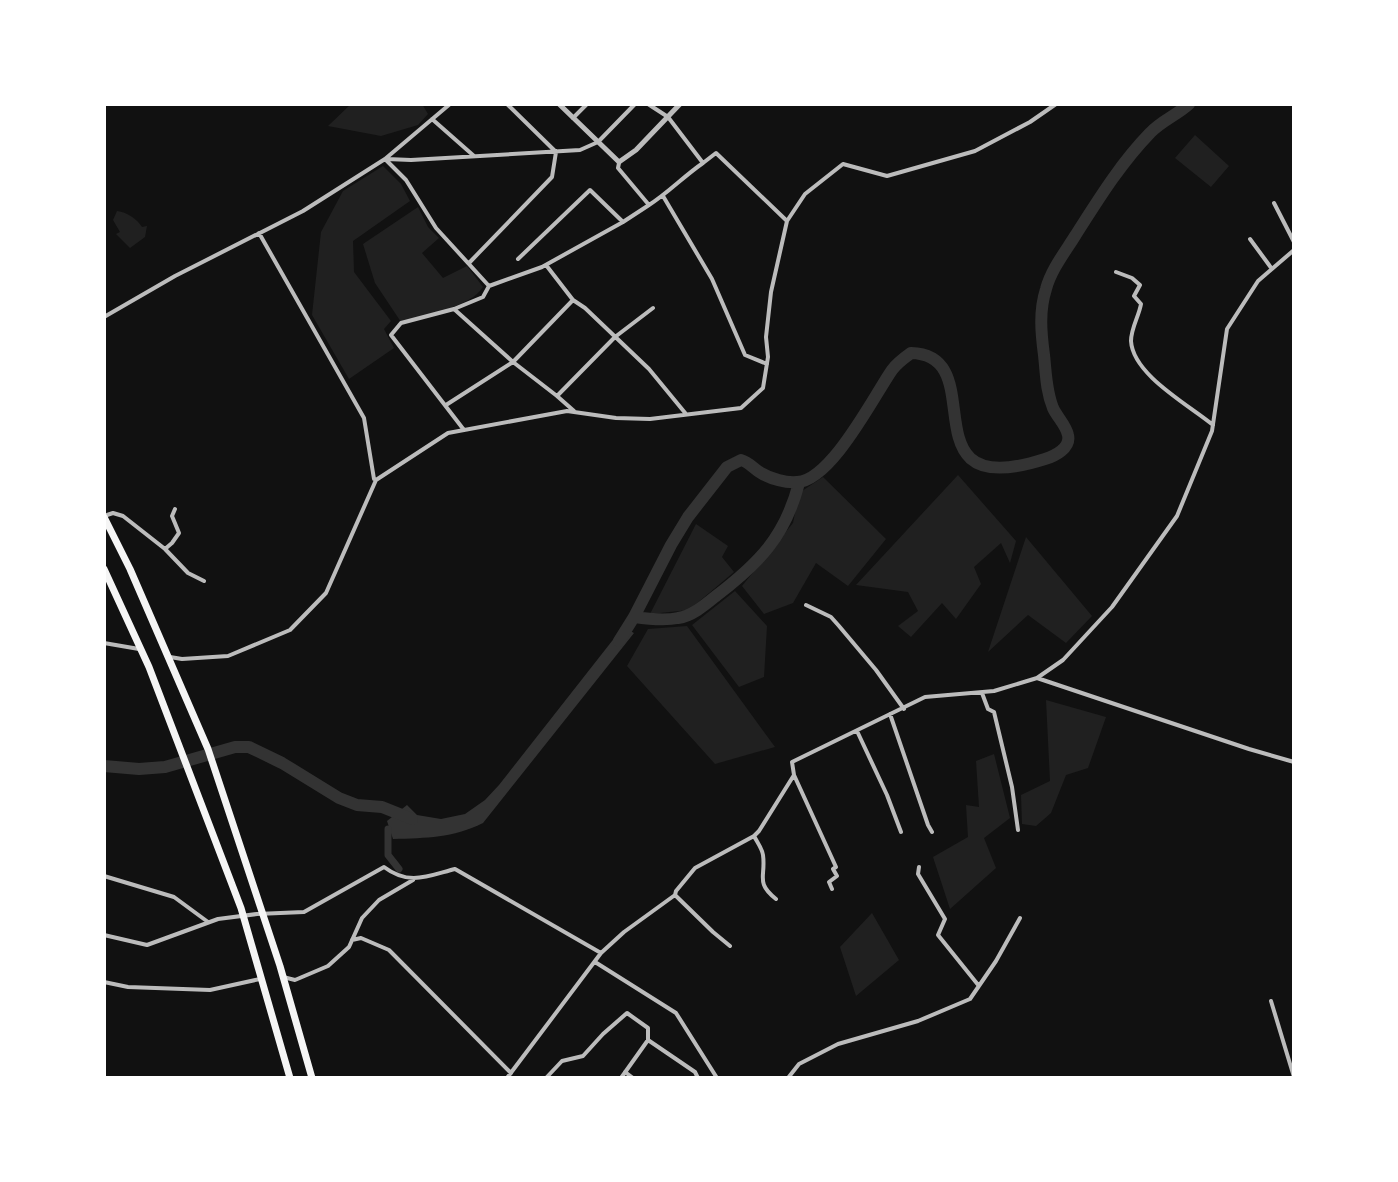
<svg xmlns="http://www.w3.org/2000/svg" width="1398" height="1182" font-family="'Roboto Serif',serif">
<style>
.green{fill:#202020}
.water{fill:#333}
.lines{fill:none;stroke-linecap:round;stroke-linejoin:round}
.canal{stroke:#333;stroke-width:7}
.river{stroke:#333;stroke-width:12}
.minor{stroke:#bcbcbc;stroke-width:4}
.tertiary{stroke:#bcbcbc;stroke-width:5}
.motorway{stroke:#f5f5f5;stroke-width:7}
</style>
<rect width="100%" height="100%" fill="#111"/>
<!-- green -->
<path class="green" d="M351 104H422L428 114 418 125 381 136 328 126Z
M1195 135 1229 166 1211 187 1175 158Z
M383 166 401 184 410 201 353 241 354 272 391 321 384 329 394 348 349 379 312 315 321 232 343 191Z
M418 207 428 227 439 238 422 253 443 278 467 266 483 287C471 307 423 316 401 322L375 283 363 244Z
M117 211C127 212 137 219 142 227L147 226 145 237 130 248 116 234 120 232 113 220Z
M958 475 1016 541 1010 563 1001 543 974 567 981 584 956 619 942 603 911 637 898 626 918 611 908 592 856 585Z
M823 477 886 539 848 586 816 563 793 603 764 614 742 586 793 523 799 493Z
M696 524 728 546 722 557 734 572 689 610 650 614Z
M1026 537 1092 616 1066 643 1028 615 988 652Z
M735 591 767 626 764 677 739 687 692 625Z
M687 626 775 747 715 764 627 666 648 629Z
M1046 700 1106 717 1088 768 1066 775 1051 813 1036 826 1022 824 1021 795 1050 781Z
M994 754 1010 818 984 838 996 868 950 909 933 857 968 837 966 805 979 807 976 761Z
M872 913 899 960 856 996 840 947Z"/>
<!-- water -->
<path class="water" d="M623 627 634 633 483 823C452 838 427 838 393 839L387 821 407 805 417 815 441 819 465 814 485 800 499 785Z"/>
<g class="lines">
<!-- canal -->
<path class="canal" d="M388 829V855L399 869"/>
<!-- river -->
<path class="river" d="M634 617C648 619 664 621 678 618 692 616 705 605 716 596 759 563 785 537 799 483
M619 641 634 617 671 545 688 517 727 467 741 460C749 462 754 469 761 473 771 479 786 483 797 482 831 481 874 396 892 370 897 363 904 358 911 353 995 355 902 505 1045 459 1055 456 1071 448 1068 435 1066 425 1057 417 1053 408 1046 391 1046 373 1044 355 1041 332 1039 311 1046 289 1051 270 1065 252 1075 236 1098 200 1120 164 1150 133 1161 121 1177 115 1189 104
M104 766 139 769 165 767 235 747H249L282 763 339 798 357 805 382 807 412 819"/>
<!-- minor -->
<path class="minor" d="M573 118 587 104
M432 119 474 156
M385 159 406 180 436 228 489 286 483 297 454 309 401 323 391 335 464 430
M387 159 411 160 580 150 598 142 635 104
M663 196 712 279 745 355 767 364
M1274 203 1294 242
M649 205C668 193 684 176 703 163
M787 221 805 194 843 164 887 176 975 151 1030 122 1056 104
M259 233 364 418 374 479
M1250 239 1272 269
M518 259 590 190 623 222
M469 263 552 177 556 152 507 104
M1116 272 1132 278 1140 285 1134 296 1141 304C1139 316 1131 328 1131 341 1133 375 1189 405 1213 425
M489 286 542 267 623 222 649 205 618 168 619 163
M573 300 585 308 649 369 686 414
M454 309 513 362 557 396 574 411
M104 317 175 276 303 211 385 159 450 104
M557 396 615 337 653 308
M446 405 513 362 573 300 546 265
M104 516 113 513 123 516 165 549 188 573 204 581
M165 549 172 543 179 533 172 516 175 509
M806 605 831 617 839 626 876 670 904 709
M104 643 139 649
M170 657 182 659 228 656 290 630 326 593 376 480 448 433 567 411 616 418 650 419 741 408 763 388 768 357 766 337 771 292 787 221 716 153 703 163 668 117 648 104
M1037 678 1249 749 1294 762
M982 693 988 709 994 712 1012 787 1018 830
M890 714 928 825 932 832
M857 731 887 795 901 832
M794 775 836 867 833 869 837 876 829 882 832 889
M754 836C757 842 762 848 763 855 766 877 755 882 776 899
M919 867 918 874 945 919 938 935 979 986
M104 876 174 897 208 922
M675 895 713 932 730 946
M104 935 147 945 218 919 257 914 304 912 384 867C409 886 428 876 455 869L601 953
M352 940 361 938 389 950 511 1073
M595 962 676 1013 717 1078
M283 977 295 980 328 966 349 947 362 918 379 900 413 880
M104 982 128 987 210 990 260 979
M1271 1001 1294 1077
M625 1072 633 1078
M507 1078 601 953 624 932 675 895 676 891 695 868 754 836 759 831 794 775 792 762 925 697 994 691 1037 678 1063 660 1112 607 1177 516 1212 431 1227 329 1258 281 1294 250
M546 1078 562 1061 583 1056 603 1034 627 1013 648 1028V1040
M621 1078 648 1040 695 1072 698 1078
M788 1078 799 1064 838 1044 918 1021 970 999 996 961 1020 918"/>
<!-- tertiary -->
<path class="tertiary" d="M559 104 619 162 636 150 680 104"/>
<!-- motorway -->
<path class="motorway" d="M104 517 130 569 208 749 280 966 312 1078
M104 569 149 667 241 908 290 1078"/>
</g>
<!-- border -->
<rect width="1398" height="1182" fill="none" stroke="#ffffff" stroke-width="212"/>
</svg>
